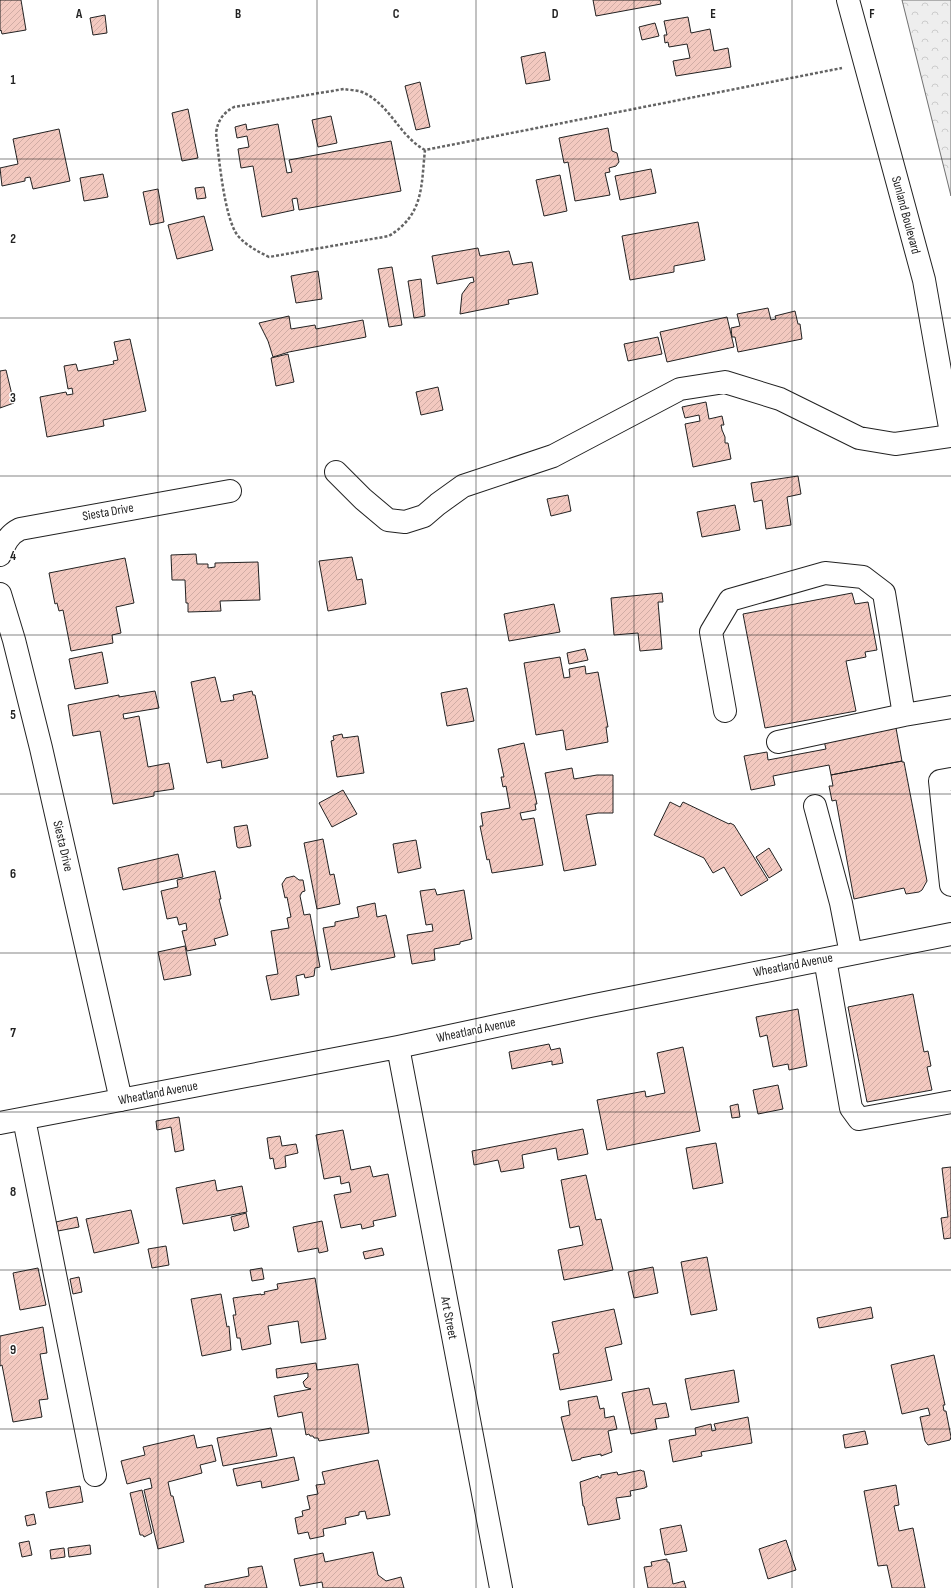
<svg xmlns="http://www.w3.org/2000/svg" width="951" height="1588" font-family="'Sofia Sans Condensed',sans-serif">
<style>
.forest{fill:url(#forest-crowns);stroke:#6f6f6f}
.building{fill:url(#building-hatch);stroke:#222}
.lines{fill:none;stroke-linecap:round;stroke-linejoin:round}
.minor-casing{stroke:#222;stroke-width:24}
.major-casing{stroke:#222;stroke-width:24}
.path{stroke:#646464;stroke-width:2.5;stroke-dasharray:3 2;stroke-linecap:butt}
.minor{stroke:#fff;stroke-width:22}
.major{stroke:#fff;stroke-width:22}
.grid{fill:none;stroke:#222;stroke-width:1;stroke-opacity:0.55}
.labels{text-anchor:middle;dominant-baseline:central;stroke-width:3;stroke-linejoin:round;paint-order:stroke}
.street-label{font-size:13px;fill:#222;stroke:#fff}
.grid-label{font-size:13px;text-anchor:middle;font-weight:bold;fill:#222;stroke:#fff;stroke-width:3;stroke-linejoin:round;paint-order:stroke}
</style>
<defs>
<pattern id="forest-crowns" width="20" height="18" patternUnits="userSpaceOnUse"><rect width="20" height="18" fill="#eee"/><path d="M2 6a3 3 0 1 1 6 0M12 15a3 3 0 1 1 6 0" fill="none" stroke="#ccc"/></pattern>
<pattern id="building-hatch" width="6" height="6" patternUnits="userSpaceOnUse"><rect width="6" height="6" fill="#f3c9c0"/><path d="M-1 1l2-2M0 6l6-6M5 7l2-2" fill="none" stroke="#d0aca5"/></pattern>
</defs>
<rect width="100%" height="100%" fill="#fff"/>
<!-- forest -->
<path class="forest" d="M902 0H951V196Z"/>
<!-- building -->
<path class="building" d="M0 0H21L26 30 2 34 1 30 0 31Z
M593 0H660L661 4 596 16Z
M105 15 107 33 93 35 90 18Z
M688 17 691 33 710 29 714 51 728 48 731 67 676 76 673 61 690 58 687 44 669 47 668 42 665 43 664 35H667L664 21Z
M655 23 659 36 642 40 639 27Z
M545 52 550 80 526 84 521 57Z
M420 82 430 127 416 130 405 86Z
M188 109 198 158 182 161 172 113Z
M331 116 337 143 318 147 312 120Z
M246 124 247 130 278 124 287 173 292 172 289 160 391 141 401 191 299 210 297 198 292 199 294 210 262 217 253 166 241 168 238 149 249 147 247 136 237 138 235 127Z
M608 128 612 151 617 153 619 162 616 166 609 168 610 172 605 173 610 195 575 201 568 162 564 163 559 138Z
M59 129 70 181 33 189 30 177 25 178V181L2 186 0 168 18 164 13 139Z
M651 169 656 193 620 200 615 176Z
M103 174 108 197 84 201 80 178Z
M560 175 567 211 544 216 536 180Z
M204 187 206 198 197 199 195 188Z
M158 189 164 222 150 225 143 192Z
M204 216 213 250 177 259 168 225Z
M698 222 705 260 674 266V272L630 280 622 236Z
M478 248 480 256 509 251 513 265 532 262 538 294 508 300 509 304 460 314 462 294 470 283 474 282 473 277 437 284 432 256Z
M392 267 402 325 389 327 378 269Z
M318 271 322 299 296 303 291 276Z
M421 279 425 316 414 318 408 281Z
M768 308 771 320 776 319 775 316 795 311 798 324H800L802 339 738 352 735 337H732L731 328 740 326 737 314Z
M289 316 291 329 315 325 316 329 363 320 366 337 289 352 273 357 268 341 259 323Z
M727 317 734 347 667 362 660 332Z
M658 337 662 354 628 361 624 344Z
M130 339 146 411 103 420 104 426 47 437 40 397 66 392 67 395 73 394 72 388 68 389 64 366 76 364 78 371 114 364 113 361 118 360 114 342Z
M288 354 294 382 276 386 271 358Z
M6 370 14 403 0 408V371Z
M438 387 443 410 421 415 416 392Z
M706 402 709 419 722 416 724 425H721L722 430 725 437V443H728L731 459 693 467 685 424 700 421 699 415 685 418 682 407Z
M798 476 801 494 787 497 791 525 766 529 762 500 754 502 751 483Z
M568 495 571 511 551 516 547 499Z
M735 505 740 530 702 537 697 512Z
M196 554 197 564H208V568L215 567V563L258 562 260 600 220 601 221 611 188 612V603H186L185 580H172L171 555Z
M352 557 357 580 362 579 366 604 328 611 319 561Z
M125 558 134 603 116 607 121 633 112 635 113 643 71 651 63 610 59 611 57 603 55 604 49 573Z
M662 593 663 602H658L662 649 640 651 638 633 614 635 611 598Z
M852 593 855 604 868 602 877 650 865 652 866 657 846 661 856 711 765 728 743 614Z
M554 604 560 632 509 641 504 614Z
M585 649 588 660 569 664 567 653Z
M102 652 108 683 75 689 69 659Z
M560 657 564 678 570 677 569 669 585 666 586 674 598 672 608 727H606L608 742 566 750 563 730 536 735 524 663Z
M215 677 221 702 234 700 233 695 252 691 253 695H255L268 758 222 768 221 760 207 763 191 682Z
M467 688 474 721 447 726 441 693Z
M155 691 159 708 123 714 124 719 139 716 148 767 169 763 174 789 154 792V796L113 804 100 731 73 736 68 705 119 695V697Z
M896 728 902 761 831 775 829 765 773 776 775 785 751 790 744 756 767 752 768 760 826 749 824 741Z
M342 734 343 738 358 736 364 773 337 777 331 741 334 740 333 736Z
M524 743 537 804H535L536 810 520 813 522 820 534 818 543 865 492 873 489 859 487 860 480 826H483L481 813 510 808 506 786 503 787 501 777H504L498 749Z
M902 761V762H904L927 881 922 890 919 892 906 894 904 888 854 899 836 800 832 801 829 786H833L831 775Z
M572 768 574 779 597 775H613V813H598L586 815 596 865 564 871 545 773Z
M343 790 357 814 332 827 319 803Z
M670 802 680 807 683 802 729 824 730 823 734 825 768 880 741 896 724 867 713 873 704 858 654 835Z
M247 825 251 846 239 848 237 847 234 827Z
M323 839 330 875 334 874 340 904 317 909 304 843Z
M416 840 421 868 398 873 393 844Z
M769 848 782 870 769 878 756 857Z
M178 854 183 877 123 890 118 868Z
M215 871 221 899H219L228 935 214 939 216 945 187 951 182 931 187 930 186 923 179 925 177 917 167 919 161 891 178 887 177 880Z
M294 876 299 880H303L305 891 302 892 300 896 304 915 310 914 320 967 315 968 314 976 305 978 304 974 296 976 299 995 271 1000 266 976 278 974 271 931 289 928 287 918 291 917 287 897 285 898 282 884 286 878Z
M435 889 437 895 464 890 472 939 460 942V944L434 949 435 960 412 964 407 935 433 931 432 924 426 925 420 891Z
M375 903 377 917 386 915 395 957 331 970 323 928 335 926V922L359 917 357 907Z
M185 946 191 975 164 980 158 952Z
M913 994 924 1052 928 1051 931 1066 927 1067 932 1090 867 1102 848 1007Z
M798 1009 807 1066 789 1070 788 1064 773 1067 767 1035 760 1037 756 1017Z
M549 1044 551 1050 560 1048 563 1063 552 1065V1061L512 1069 509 1052Z
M683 1047 700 1131 607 1150 597 1100 645 1091 646 1097 665 1093 657 1053Z
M778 1085 783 1109 758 1114 753 1090Z
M738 1104 740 1117 732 1118 730 1106Z
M179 1117 184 1150 175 1152 171 1127 157 1130 156 1121Z
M583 1129 588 1154 558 1160 556 1148 522 1155 524 1168 501 1172 498 1160 474 1165 472 1151Z
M343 1130 351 1170 370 1166 373 1177 388 1174 396 1216 373 1221 374 1226 362 1229 361 1224 341 1228 334 1195 351 1192 349 1182 341 1184 340 1176 324 1179 316 1135Z
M280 1136 282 1146 296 1144 298 1153 285 1156 286 1167 275 1169 273 1158 270 1159 267 1138Z
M716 1143 723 1183 693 1189 686 1148Z
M951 1167V1238L944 1239 941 1218 948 1217 942 1168Z
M586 1175 596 1220 601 1219 613 1270 564 1280 558 1250 583 1245 579 1226 570 1228 561 1180Z
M215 1180 217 1191 242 1186 247 1212 183 1224 176 1188Z
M131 1210 139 1243 94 1253 86 1219Z
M246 1213 249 1227 234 1231 231 1217Z
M77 1217 79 1227 58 1231 56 1222Z
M322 1221 328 1251 319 1253 318 1248 298 1252 293 1227Z
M166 1246 169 1265 152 1268 148 1249Z
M382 1248 384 1255 365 1259 363 1252Z
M707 1257 717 1310 691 1315 681 1262Z
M653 1267 658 1293 634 1298 628 1272Z
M38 1268 46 1305 20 1310 13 1273Z
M262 1268 264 1279 252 1281 250 1270Z
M79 1277 82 1292 73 1294 70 1279Z
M315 1278 326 1339 301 1343 298 1321 268 1326 271 1344 242 1350 240 1338H237L233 1315H236L233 1298 261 1294V1295L265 1294 264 1292 278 1289 277 1284Z
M221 1294 227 1327 229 1326 231 1350 202 1356 191 1299Z
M871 1307 873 1318 819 1328 817 1318Z
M614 1309 622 1344 605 1348 612 1380 560 1390 553 1354 559 1353 552 1322Z
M43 1327 47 1353 40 1354 48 1399 39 1400 42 1417 13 1422 2 1365 0 1366V1336Z
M934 1355 945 1405H943L944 1411H946L951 1437 950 1440 928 1445 925 1441 920 1417 930 1415 928 1408 902 1414 891 1365Z
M316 1363 317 1370 358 1364 369 1433 319 1441 318 1438H314L313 1436H310L309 1434 306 1435 302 1412 278 1417 274 1396 311 1389 305 1387 303 1382 308 1377V1373L277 1378 276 1369Z
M734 1370 739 1402 691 1410 685 1379Z
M649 1388 653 1405 666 1403 669 1417 655 1419 657 1429 631 1434 622 1393Z
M597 1396 600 1409 604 1408 605 1418 614 1416 617 1429 608 1431 612 1452 601 1456V1454L581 1458V1459L572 1461 561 1417 570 1415 568 1401Z
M748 1417 752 1443 701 1452 702 1456 673 1462 669 1440 696 1435 695 1428 711 1424 712 1431 716 1430 714 1424Z
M271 1428 277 1456 223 1466 217 1438Z
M865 1431 868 1444 845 1448 843 1435Z
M194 1435 197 1448 212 1445 216 1461 200 1465 202 1473 168 1482 171 1496H173L184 1542 158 1549 144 1490 152 1488 150 1478 127 1484 121 1461 145 1455 143 1447Z
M294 1457 299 1480 262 1488 261 1481 237 1486 233 1469Z
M378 1460 390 1515 367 1519 365 1511 359 1512V1515L345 1518 346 1524 323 1529 324 1536 310 1539 308 1532 298 1534 295 1518 303 1516 302 1511 310 1509 307 1496 318 1494 316 1485 325 1484 322 1472Z
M641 1470 642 1471H644L647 1487H645V1488L630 1491 631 1496 616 1498 620 1519 588 1525 584 1506H583L580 1482 598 1476 599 1478H601V1475L617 1472 618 1475Z
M896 1485 899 1505 894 1506 899 1531 913 1528 925 1588H892L887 1565 878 1566 864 1491Z
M80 1486 83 1502 49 1508 46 1492Z
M142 1490 152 1533 144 1537 143 1535H140L130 1493Z
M34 1514 36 1524 27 1526 25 1516Z
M681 1525 687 1551 665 1555 660 1529Z
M786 1540 796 1570 768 1579 759 1549Z
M29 1541 32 1555 22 1557 19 1543Z
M90 1545 91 1554 69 1557 68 1548Z
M64 1548 65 1557 51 1559 50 1550Z
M373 1552 378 1575 386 1581 401 1577 404 1588H323L322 1582 300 1586 294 1559 323 1553 325 1562Z
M667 1559V1562H669L673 1584 684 1581 686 1588H648L644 1567 652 1566 651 1562Z
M262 1566 267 1588H205V1585L249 1576 248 1568Z"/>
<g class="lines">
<defs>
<path id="minor" d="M336 472 363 499 388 520 405 522 424 516 438 504 463 486 553 456 680 389 725 382 780 399 859 438 895 444 951 436
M0 555C5 543 8 535 20 529L230 491
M0 594 14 640 41 748 121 1100
M725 711 711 632 730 600 825 573 863 577 884 593 904 715
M778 742 904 715 951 707
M951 779 940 781 951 885
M815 806 841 903 851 954
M825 959 851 1108 859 1119 951 1102
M398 1047 501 1588
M24 1119 95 1475
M0 1123 398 1047 590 1006 951 934"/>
<path id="major" d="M848 0 924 280 951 433"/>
</defs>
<!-- minor casing -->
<use href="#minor" class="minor-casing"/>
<!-- major casing -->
<use href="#major" class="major-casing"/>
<!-- path -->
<path class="path" d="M425 150C399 136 390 104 362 92 356 90 349 90 344 89L234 107C223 113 218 120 216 133 219 157 224 218 238 236 247 246 257 251 269 257L389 236C424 214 421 187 425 150L842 68"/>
<!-- minor -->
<use href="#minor" class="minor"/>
<!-- major -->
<use href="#major" class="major"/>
</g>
<!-- grid -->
<path class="grid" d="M158 0V1588M317 0V1588M476 0V1588M634 0V1588M792 0V1588M0 159H951M0 318H951M0 476H951M0 635H951M0 794H951M0 953H951M0 1112H951M0 1270H951M0 1429H951"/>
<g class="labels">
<!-- street labels -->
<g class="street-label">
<text transform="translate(906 215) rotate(75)">Sunland Boulevard</text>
<text transform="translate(108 512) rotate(-10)">Siesta Drive</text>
<text transform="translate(63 846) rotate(77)">Siesta Drive</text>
<text transform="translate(793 965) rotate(-11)">Wheatland Avenue</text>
<text transform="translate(476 1030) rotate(-12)">Wheatland Avenue</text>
<text transform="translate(158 1093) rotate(-11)">Wheatland Avenue</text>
<text transform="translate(449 1318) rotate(79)">Art Street</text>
</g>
</g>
<g class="grid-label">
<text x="79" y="18">A</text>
<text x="238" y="18">B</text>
<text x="396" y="18">C</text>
<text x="555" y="18">D</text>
<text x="713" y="18">E</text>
<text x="872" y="18">F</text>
<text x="13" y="84">1</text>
<text x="13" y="243">2</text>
<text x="13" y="402">3</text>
<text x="13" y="560">4</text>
<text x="13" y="719">5</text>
<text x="13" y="878">6</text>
<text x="13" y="1037">7</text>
<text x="13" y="1196">8</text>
<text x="13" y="1354">9</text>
</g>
</svg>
